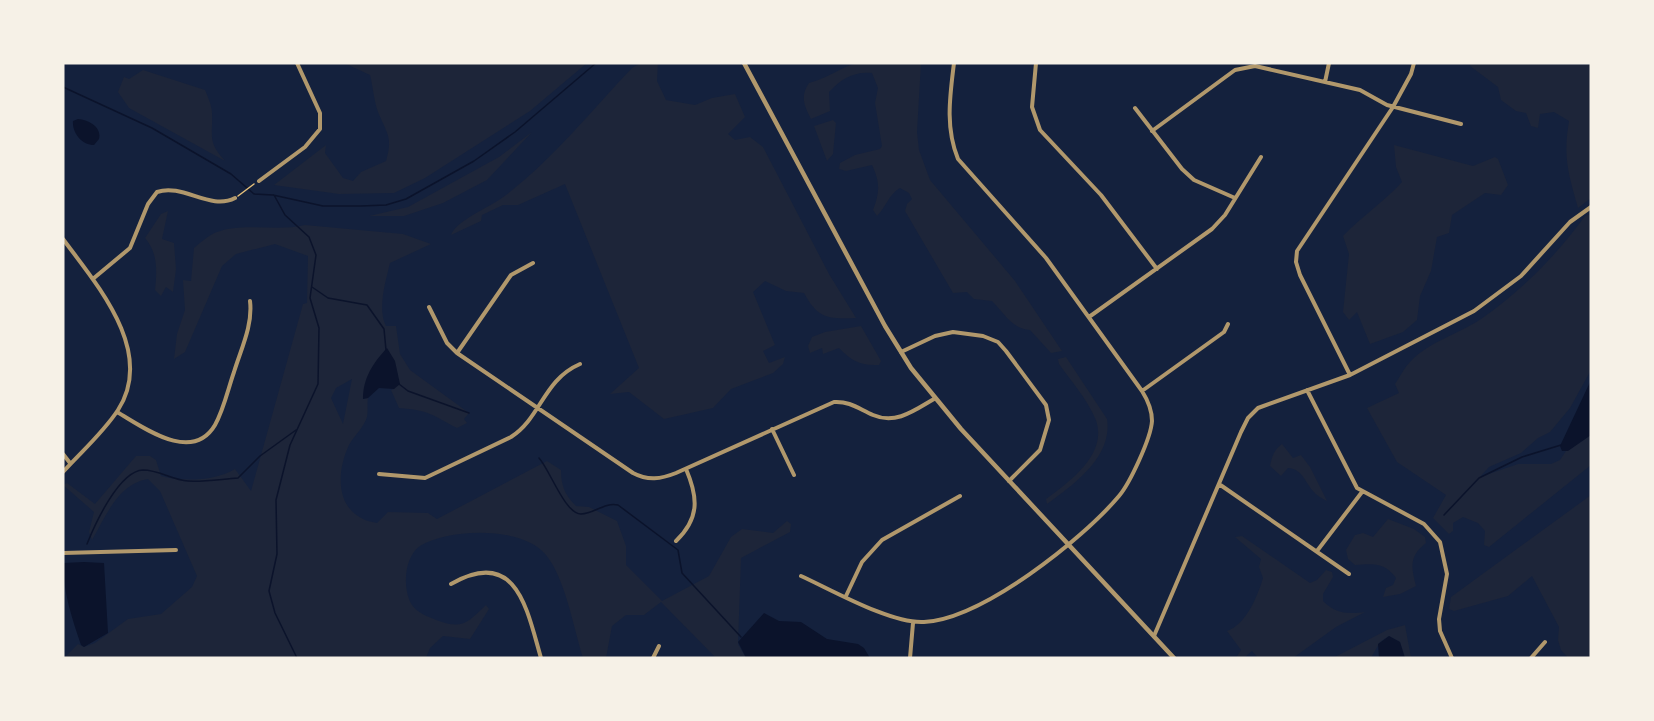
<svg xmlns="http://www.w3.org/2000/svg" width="1654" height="721" font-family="Jost,sans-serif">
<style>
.green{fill:#1d2539;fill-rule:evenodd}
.water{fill:#0b132b}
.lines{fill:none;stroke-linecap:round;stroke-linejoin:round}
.stream{stroke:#0b132b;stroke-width:1.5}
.path{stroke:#e5c07b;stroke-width:1.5}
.minor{stroke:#b1986c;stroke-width:4}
.tertiary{stroke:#b1986c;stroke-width:4.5}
</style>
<rect width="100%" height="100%" fill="#14213d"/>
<!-- green -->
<path class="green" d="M344 63H587L530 111 425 178 394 193 339 194 274 185 326 145 325 153 343 178 353 181 361 172 386 161C393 137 387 134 378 112 374 101 373 87 370 75Z
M641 63H658L657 81 666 100 695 105 712 98 735 94 745 117 728 134 735 140 750 137 763 147 829 274 856 318C828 319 818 319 804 293L786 291 765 281 753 292 775 345 763 351 769 363 785 357 783 364 773 373 731 389 713 408 664 419 629 392 610 394 639 368 565 184 518 205H503L482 215 481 221 451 235C456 220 493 206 506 195 553 159 591 111 632 68Z
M858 63H921L917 132 919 150 930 180 1015 281 1062 351 1051 353 1030 330C1012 329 1004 313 992 301L974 299 967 292 953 293 905 211 907 204 912 199 909 193 900 188C889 194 886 207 877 216L873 210C880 192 880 182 872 165L846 171 839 169 840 163 855 155 880 149 882 146 875 103 878 88 872 73C854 71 841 79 829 92L830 111 811 119C804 105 800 96 809 83 829 78 840 67 858 63Z
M1471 63 1591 65V198L1578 208C1568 173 1563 157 1569 121L1554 112 1540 114 1538 128 1531 126 1526 113 1516 111 1501 100 1498 87 1470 66Z
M143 70 205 90C208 97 212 106 212 113 213 137 207 141 225 161L129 108 118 92 124 77 129 79Z
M833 120 836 123 833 154 827 161 814 126Z
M532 132 487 180 443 203 404 216H369L408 207 499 157Z
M1394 145 1473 166 1495 157 1498 159 1508 185 1501 195 1485 193 1452 215 1449 233 1437 237 1431 271 1420 296 1417 320 1403 332 1370 344 1357 312 1349 320 1343 312 1349 254 1343 236C1362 216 1384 202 1402 182L1396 167Z
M168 211 162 239 174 243 176 269 173 292 166 287 161 296 155 290C157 271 158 253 145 238L161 214Z
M1591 214V370L1570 408 1550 432 1538 438 1521 453 1489 467 1480 477 1518 464H1551L1560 460 1566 451 1591 435V465L1489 547 1484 545 1485 531 1478 523 1463 517 1453 523V531L1449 534 1433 518 1446 495 1397 462 1367 408 1399 393 1395 384C1400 377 1404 368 1410 362 1428 342 1459 334 1481 319 1522 290 1555 257 1585 216Z
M305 225 403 234 431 244 390 263C386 280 377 309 386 326H396L400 354 410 370 469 413 464 419 467 423 457 428C432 415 429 410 399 408L391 390 394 389 398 379 395 363 363 399 368 398C367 404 368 412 367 417 364 427 354 436 349 445 334 477 337 517 377 523L388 512 428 513 437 519 547 461 561 470C561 486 565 495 576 506L589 507 617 521 626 546V565L662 601 709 576 731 537 742 529 773 533 787 521 791 524 790 532 741 558 738 644 746 658H716L661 602 644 615H626L612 626 606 658H583C574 629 565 578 546 555 523 526 449 528 420 546 404 557 402 589 412 605 417 613 431 618 439 621 463 630 469 621 486 605L489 609 470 639 443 636 430 648 426 658H64L78 644 84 647 95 643 128 619 161 614 192 587 197 576 160 491 148 479C118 484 106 516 92 540L89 532 94 512 63 485 67 483 95 504 136 456H150L156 460 161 476C182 482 216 481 235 469L251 491 303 304 307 303 308 256 275 244 236 254 222 266 185 352 174 359 177 334 185 310 183 280 191 281 194 248C200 243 209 235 217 232 244 222 277 232 305 225ZM352 379 343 424 331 398 336 388Z
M861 326 881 361 879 365C860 366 852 361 839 348L823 354 822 348 810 353 808 346 812 337 825 332Z
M1066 357 1107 419C1113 457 1073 485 1047 504L1046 499C1069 482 1110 453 1095 418 1087 399 1071 381 1059 364L1058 359Z
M1282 444 1293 458 1301 455 1310 467 1327 501C1323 499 1317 496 1314 492 1305 483 1303 469 1288 468L1281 476 1270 466C1272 456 1274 450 1282 444Z
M1591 495V658H1568L1561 650 1558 640 1559 627 1532 576 1508 596 1454 611 1449 609 1451 597Z
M1388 519 1414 529 1425 537 1426 543C1409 556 1411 567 1416 586L1400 594 1383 597 1386 588 1393 585 1396 578C1384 562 1373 564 1355 565L1348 559 1346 550 1355 535 1363 533 1373 537Z
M1242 536 1310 583 1317 580 1326 570 1332 572 1333 577 1323 594V601C1336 614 1348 614 1365 612L1336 627 1293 658H1258L1252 651 1244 658H1236L1241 650 1227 631C1246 625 1258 595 1263 578L1259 567 1261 559 1235 537Z
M1405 625 1411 658H1405L1400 642 1389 636 1380 642 1371 658H1333L1387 630Z"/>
<!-- water -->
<path class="water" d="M78 119C89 120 102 127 99 139L94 145C82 145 72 133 73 121Z
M387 348 395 361 400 384 394 389 379 388 368 398 363 399C363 378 373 363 387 348Z
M1591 380V435L1568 451H1562L1560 446Z
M84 562 104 563 108 633 84 647 81 645C72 618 63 592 63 563Z
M764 613 779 621 801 622 827 639 858 644 864 648 870 658H746L738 642Z
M1389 636 1400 642 1405 658H1379L1378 644Z"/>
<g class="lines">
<!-- stream -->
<path class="stream" d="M63 87 152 128 231 174 254 194 273 195 323 206H361L386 205 406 199 474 161 515 132 596 63
M274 195 285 215 309 237 316 255 310 298 319 328 318 384 290 445 276 500 277 554 269 591 275 613 297 658
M312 287 328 298 367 305 384 329 386 350
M399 384 408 391 469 413
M539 458C550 470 565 514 581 514 594 514 604 502 618 505L678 550 682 573 741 637
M1444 515 1479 478 1522 457 1561 445
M87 544C95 524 119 471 143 470 159 470 172 480 188 481 204 482 222 479 238 478L260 456 296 430"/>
<!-- path -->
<path class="path" d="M238 196 254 184"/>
<!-- minor -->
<path class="minor" d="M1036 63 1032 107 1040 130 1101 195 1157 269
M1325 82 1329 63
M1135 108 1182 169 1194 180 1235 198
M1152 131 1235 70 1255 66 1360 90 1387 105 1461 124
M259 181 305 147 320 129V113L297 63
M63 239C96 284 156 351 118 410 103 433 81 452 63 472
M94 278 130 248 148 204 157 192C183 183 210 211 235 198
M429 307 447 343 457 353 633 473C648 481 661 479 676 473L834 402C850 401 859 409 873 415 896 425 915 410 934 399
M1089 317 1212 229 1225 215 1261 157
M901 352 935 336 953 332 983 336 998 342 1006 351 1046 405 1049 420 1040 450 1009 481
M457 353 511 275 533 263
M1350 375 1300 275 1296 262 1297 251 1393 107 1411 74 1414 63
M1307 390 1357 488 1424 524 1440 542 1447 574 1439 619 1440 631 1452 658
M1142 391 1224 332 1228 324
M117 412C143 427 192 464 215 425 224 409 228 389 234 372 241 349 253 325 250 301
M772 429 794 475
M63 454 70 463
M379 474 425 478 511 437C541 418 543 380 580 364
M1219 484 1349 574
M676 541C700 518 698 497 686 469
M1317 551 1362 492
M63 553 176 550
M801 576C832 590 891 624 924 622 982 619 1082 540 1119 496 1130 483 1151 438 1152 421 1152 410 1147 399 1142 391L1046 258 958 159C945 127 950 96 954 63
M451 584C517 546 527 610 541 658
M846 596 862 562 882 540 960 496
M1154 636 1241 432 1248 418 1258 408 1350 375 1474 311 1521 276 1570 222 1591 207
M653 658 659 646
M910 658 913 623
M1531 658 1545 642"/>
<!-- tertiary -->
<path class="tertiary" d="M744 63 885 326 911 368 961 429 1174 658"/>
</g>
<!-- border -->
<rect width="1654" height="721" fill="none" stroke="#f6f1e7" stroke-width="129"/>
</svg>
